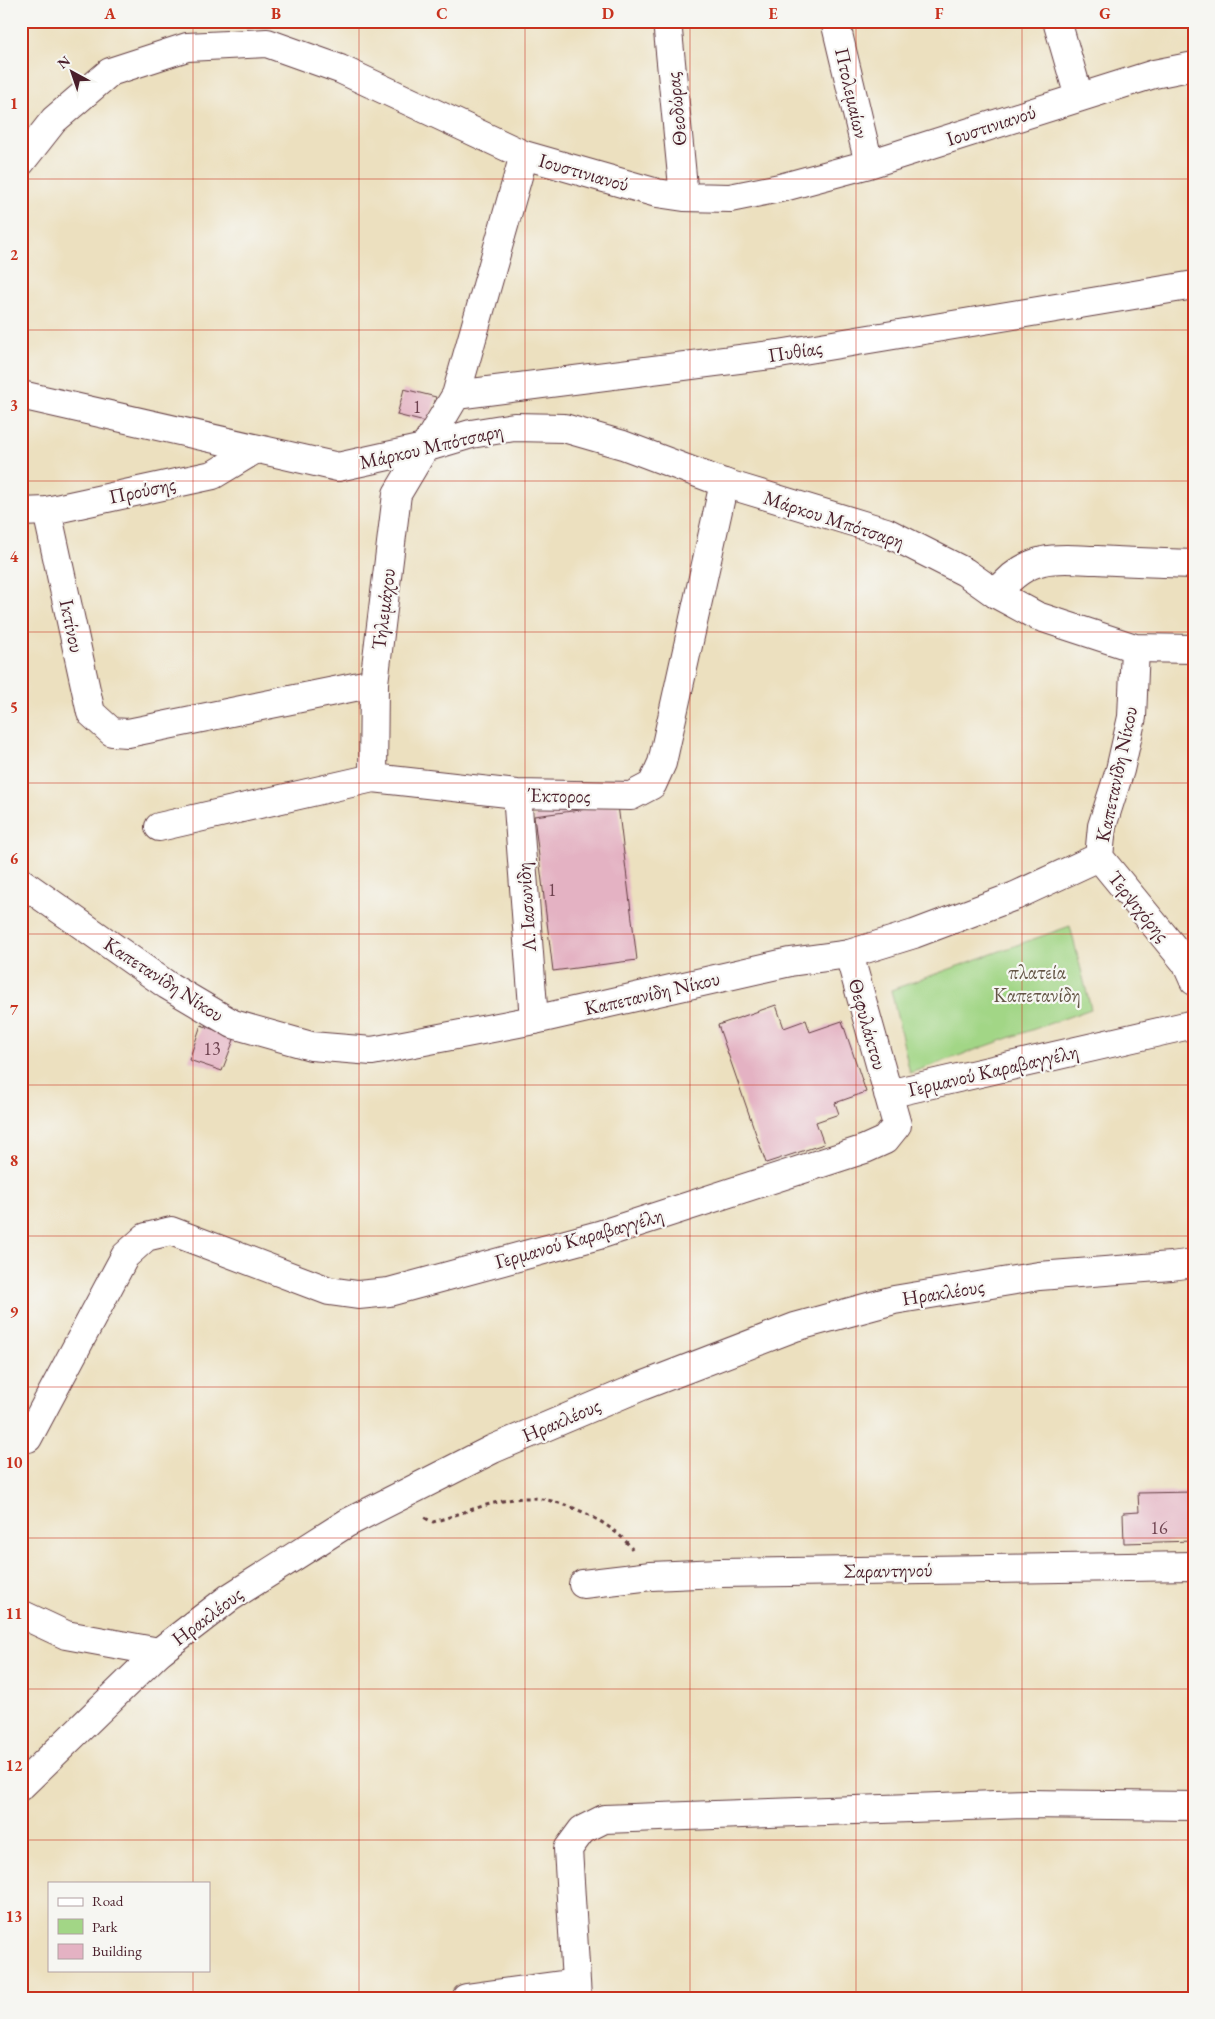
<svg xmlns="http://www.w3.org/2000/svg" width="1215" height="2019" font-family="'EB Garamond',serif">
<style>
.green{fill:#a2d686;stroke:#767a58}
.building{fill:#e4b2c3}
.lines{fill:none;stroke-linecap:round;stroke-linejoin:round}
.street-casing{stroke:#623c41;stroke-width:30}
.secondary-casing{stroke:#623c41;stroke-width:30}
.path{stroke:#623c41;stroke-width:3;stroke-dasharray:4 4;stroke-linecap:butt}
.street{stroke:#fff;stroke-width:28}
.secondary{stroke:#fff;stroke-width:28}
.grid{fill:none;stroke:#c8321e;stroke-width:1;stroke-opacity:0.55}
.labels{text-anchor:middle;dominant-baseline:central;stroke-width:4.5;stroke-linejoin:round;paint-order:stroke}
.number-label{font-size:18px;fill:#704451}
.street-label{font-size:20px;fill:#4a1f2b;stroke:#f6f6f2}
.park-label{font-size:20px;fill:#645646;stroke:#f6f6f2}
.neatline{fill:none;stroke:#c8321e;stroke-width:2}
.grid-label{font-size:16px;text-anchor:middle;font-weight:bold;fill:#c8321e}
</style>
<rect width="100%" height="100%" fill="#f6f6f2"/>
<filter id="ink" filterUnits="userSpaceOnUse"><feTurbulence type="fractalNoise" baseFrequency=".02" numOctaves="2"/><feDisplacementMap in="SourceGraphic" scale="10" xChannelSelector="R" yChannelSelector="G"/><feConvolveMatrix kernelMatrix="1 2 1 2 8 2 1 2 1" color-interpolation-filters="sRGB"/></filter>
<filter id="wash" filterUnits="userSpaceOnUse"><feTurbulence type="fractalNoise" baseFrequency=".0096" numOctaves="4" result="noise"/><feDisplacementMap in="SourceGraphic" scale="20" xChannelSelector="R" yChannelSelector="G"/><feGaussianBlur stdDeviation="1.12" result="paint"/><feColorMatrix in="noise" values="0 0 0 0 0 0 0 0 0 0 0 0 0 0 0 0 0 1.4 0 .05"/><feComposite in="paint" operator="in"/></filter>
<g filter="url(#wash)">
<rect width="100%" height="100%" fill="#ece0bf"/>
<!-- green -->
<path class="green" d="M1070 926 1091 1009 910 1073 891 990Z"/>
<g id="blocks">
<!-- building -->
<path class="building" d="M404 389 436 397 429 423 397 415Z
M618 805 637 960 553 971 534 816Z
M776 1005 784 1028 806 1020 810 1032 842 1021 866 1092 835 1103 839 1114 816 1122 824 1144 766 1163 718 1025Z
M201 1025 235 1037 222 1071 189 1060Z
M1194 1492V1541L1124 1543 1123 1513 1139 1512 1138 1493Z"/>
</g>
</g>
<g filter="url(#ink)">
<use href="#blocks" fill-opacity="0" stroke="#623c41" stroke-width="1"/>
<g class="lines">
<defs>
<path id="street" d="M667 21 684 197
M835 21 869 164
M1057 21 1079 97
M21 162 54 120 110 72 187 47 267 43 340 69 524 155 657 193 684 197 730 198 780 188 869 164 1154 74 1194 66
M456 395 524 155
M47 511 91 713 112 732 128 733 374 683
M21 512 47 511 213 475 256 449
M996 594C1008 579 1024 565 1043 561 1060 557 1080 560 1097 560 1129 562 1161 563 1194 564
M373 778 374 683 397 494 456 395 779 354 1194 285
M517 794 534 1020
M159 827 373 778 517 794 631 796 652 785 662 763 724 483
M888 1094 1194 1024
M28 1438 125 1256 146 1237 171 1231 329 1291 358 1295 389 1292 599 1235 865 1149 885 1140 897 1125 849 954
M583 1584 651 1576 720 1573 1194 1566
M21 1614 66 1635 159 1652
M466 1998 576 1983
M577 1998 568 1849 582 1830 604 1819 1025 1804 1194 1806"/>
<path id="secondary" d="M21 395 338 467 424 448 471 434 514 427 564 428 623 445 724 483 886 532 965 572 996 594 1037 616 1135 648 1194 649
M1099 857 1102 826 1120 770 1132 717 1135 648
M1099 857 1186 963 1194 981
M21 882 167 985 233 1024 311 1046 372 1051 534 1020 790 962 849 954 914 934 1015 896 1099 857
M21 1786 159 1652 229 1598 347 1523 493 1449 642 1386 795 1327 894 1300 1039 1276 1171 1266 1194 1263"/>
</defs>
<!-- street casing -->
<use href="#street" class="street-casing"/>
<!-- secondary casing -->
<use href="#secondary" class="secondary-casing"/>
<!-- path -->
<path class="path" d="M425 1518 433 1522C464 1513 495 1499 527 1498 560 1497 613 1522 632 1549"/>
<!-- street -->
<use href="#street" class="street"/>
<!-- secondary -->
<use href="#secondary" class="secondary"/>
</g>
</g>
<!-- grid -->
<path class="grid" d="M193 21V1883M359 21V1998M525 21V1998M690 21V1998M856 21V1998M1022 21V1998M21 179H1194M21 330H1194M21 481H1194M21 632H1194M21 783H1194M21 934H1194M21 1085H1194M21 1236H1194M21 1387H1194M21 1538H1194M21 1689H1194M21 1840H1194M193 1970V1998"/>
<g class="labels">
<!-- number labels -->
<g class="number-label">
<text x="417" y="406">1</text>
<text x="552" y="889">1</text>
<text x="212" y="1048">13</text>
<text x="1159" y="1527">16</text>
</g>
<!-- street labels -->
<g class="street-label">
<text transform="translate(852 93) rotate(77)">Πτολεμαίων</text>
<text transform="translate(676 109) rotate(-96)">Θεοδώρας</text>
<text transform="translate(991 125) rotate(-18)">Ιουστινιανού</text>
<text transform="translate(584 172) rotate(16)">Ιουστινιανού</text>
<text transform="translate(795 351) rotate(-9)">Πυθίας</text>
<text transform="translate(431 446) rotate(-13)">Μάρκου Μπότσαρη</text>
<text transform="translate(142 490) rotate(-12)">Προύσης</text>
<text transform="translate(834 519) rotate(18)">Μάρκου Μπότσαρη</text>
<text transform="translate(383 609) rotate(-83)">Τηλεμάχου</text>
<text transform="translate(72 626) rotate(78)">Ικτίνου</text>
<text transform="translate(1116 774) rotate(-78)">Καπετανίδη Νίκου</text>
<text transform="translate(559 795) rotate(1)">Έκτορος</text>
<text transform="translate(1139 906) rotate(51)">Τερψιχόρης</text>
<text transform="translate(526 907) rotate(-94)">Λ. Ιασωνίδη</text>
<text transform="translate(164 979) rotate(33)">Καπετανίδη Νίκου</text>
<text transform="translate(652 993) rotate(-13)">Καπετανίδη Νίκου</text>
<text transform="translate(868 1024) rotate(74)">Θεφυλάκτου</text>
<text transform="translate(993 1070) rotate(-13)">Γερμανού Καραβαγγέλη</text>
<text transform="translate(579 1238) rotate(-16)">Γερμανού Καραβαγγέλη</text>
<text transform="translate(943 1292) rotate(-9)">Ηρακλέους</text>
<text transform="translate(561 1420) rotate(-23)">Ηρακλέους</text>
<text transform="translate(888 1570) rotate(-1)">Σαραντηνού</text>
<text transform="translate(207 1616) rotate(-37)">Ηρακλέους</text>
</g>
<!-- park labels -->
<g class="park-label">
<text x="1037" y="972">πλατεία<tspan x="1037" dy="23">Καπετανίδη</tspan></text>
</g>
</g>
<!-- margin -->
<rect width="1215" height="2019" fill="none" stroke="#f6f6f2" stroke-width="55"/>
<!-- legend -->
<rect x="48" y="1882" width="162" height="90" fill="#f6f6f2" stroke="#b1a0a2"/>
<rect x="58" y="1898" width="25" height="8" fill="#ffffff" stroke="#b1a0a2"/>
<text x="92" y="1906" font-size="15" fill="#4a1f2b">Road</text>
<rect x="58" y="1919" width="25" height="15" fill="#a2d686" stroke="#b1a0a2"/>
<text x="92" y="1932" font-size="15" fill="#4a1f2b">Park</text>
<rect x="58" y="1944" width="25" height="15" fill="#e4b2c3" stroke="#b1a0a2"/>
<text x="92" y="1956" font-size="15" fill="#4a1f2b">Building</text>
<!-- north arrow -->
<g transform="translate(72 72) rotate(320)" stroke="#f6f6f2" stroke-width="4" paint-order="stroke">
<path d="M0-4L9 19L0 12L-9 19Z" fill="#4a1f2b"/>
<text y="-8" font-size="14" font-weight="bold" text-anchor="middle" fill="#4a1f2b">N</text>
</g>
<rect x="28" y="28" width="1160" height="1964" class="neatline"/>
<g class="grid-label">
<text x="110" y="19">A</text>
<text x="276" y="19">B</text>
<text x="442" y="19">C</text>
<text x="608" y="19">D</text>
<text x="773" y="19">E</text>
<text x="939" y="19">F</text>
<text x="1105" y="19">G</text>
<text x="14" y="109">1</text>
<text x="14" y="260">2</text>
<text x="14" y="411">3</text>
<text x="14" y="562">4</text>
<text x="14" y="713">5</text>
<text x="14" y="864">6</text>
<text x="14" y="1015">7</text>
<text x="14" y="1166">8</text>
<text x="14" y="1317">9</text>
<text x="14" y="1468">10</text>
<text x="14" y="1619">11</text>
<text x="14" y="1771">12</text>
<text x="14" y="1922">13</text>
</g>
</svg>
